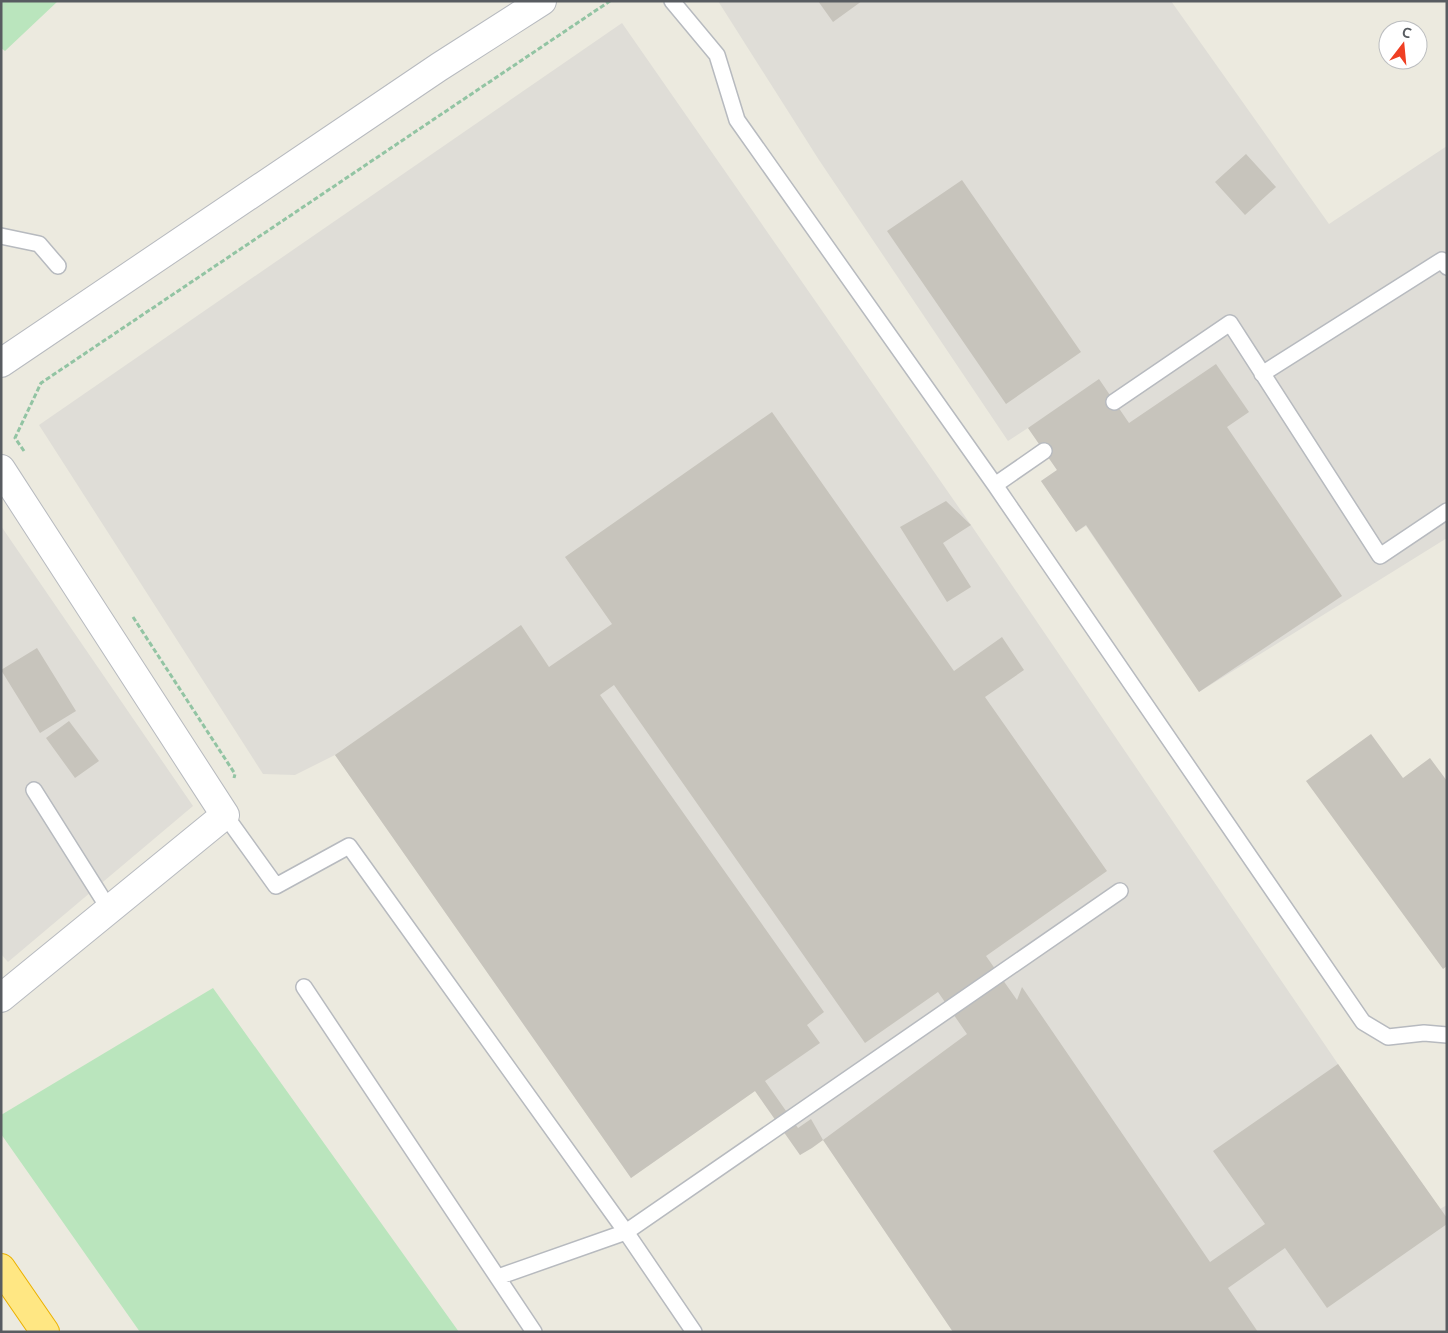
<svg xmlns="http://www.w3.org/2000/svg" width="1448" height="1333" font-family="Ubuntu,sans-serif">
<style>
.industrial{fill:#dfddd7}
.green{fill:#bae5bd}
.building{fill:#c7c4bc}
.lines{fill:none;stroke-linecap:round;stroke-linejoin:round}
.lane-casing{stroke:#b7babf;stroke-width:18}
.street-casing{stroke:#b7babf;stroke-width:30}
.highway-casing{stroke:#ebb100;stroke-width:30}
.path{stroke:#92c4a3;stroke-width:3;stroke-dasharray:5 2.5;stroke-linecap:butt}
.lane{stroke:#fff;stroke-width:15}
.street{stroke:#fff;stroke-width:28}
.highway{stroke:#ffe783;stroke-width:28}
</style>
<rect width="100%" height="100%" fill="#eceadf"/>
<!-- industrial -->
<path class="industrial" d="M718 1H1171L1329 224 1447 146V538L1199 692 1086 526 1076 532 1041 481 1057 470 1028 428 1008 441 819 160Z
M622 23 971 525 1338 1064 1440 1209 1447 1205V1332H953L823 1140 800 1155 755 1091 631 1178 335 755 295 775 263 774 39 425Z
M1 526 193 806 8 962 1 954Z"/>
<!-- green -->
<path class="green" d="M1 1H58L5 51 1 48Z
M213 988 459 1332H140L1 1134V1115Z"/>
<!-- building -->
<path class="building" d="M818 1H862L833 22Z
M1246 154 1276 187 1245 215 1215 182Z
M962 180 1081 352 1006 404 887 231Z
M1216 364 1249 412 1227 427 1342 596 1199 692 1086 525 1076 532 1041 481 1057 470 1028 428 1099 379 1129 423Z
M772 412 954 671 1002 637 1024 670 985 697 1107 871 986 956 1017 1000 1022 987 1210 1262 1265 1224 1213 1151 1338 1064 1447 1218V1224L1327 1308 1285 1248 1228 1288 1258 1332H953L823 1140 967 1034 938 992 865 1043 614 685 600 695 824 1012 807 1025 820 1043 765 1081 798 1128 811 1119 823 1140 812 1148 800 1155 755 1091 631 1178 335 755 521 625 549 667 612 624 565 557Z
M946 501 971 525 943 543 971 587 947 602 900 527Z
M37 648 76 711 40 733 1 670Z
M69 721 99 761 75 778 46 738Z
M1371 734 1403 778 1430 758 1447 781V966L1443 969 1306 781Z"/>
<g class="lines">
<defs>
<path id="lane" d="M672 1 717 55 737 120 995 485 1363 1022 1388 1037 1424 1033 1447 1035
M1 236 39 244 58 266
M1262 374 1442 260 1447 267
M1114 402 1230 323 1380 556 1447 511
M995 485 1044 451
M34 790 109 909
M225 815 276 886 349 846 626 1232 694 1332
M304 987 534 1332
M498 1277 626 1232 1120 891"/>
<path id="street" d="M1 363 439 67 542 1
M1 469 225 815 1 998"/>
<path id="highway" d="M1 1268 45 1332"/>
</defs>
<!-- lane casing -->
<use href="#lane" class="lane-casing"/>
<!-- street casing -->
<use href="#street" class="street-casing"/>
<!-- highway casing -->
<use href="#highway" class="highway-casing"/>
<!-- path -->
<path class="path" d="M24 451 15 438 41 383 610 1
M133 617 235 774 234 778"/>
<!-- lane -->
<use href="#lane" class="lane"/>
<!-- street -->
<use href="#street" class="street"/>
<!-- highway -->
<use href="#highway" class="highway"/>
</g>
<!-- border -->
<rect width="1448" height="1333" fill="none" stroke="#585c61" stroke-width="5"/>
<!-- north arrow -->
<g transform="translate(1403 45) rotate(16)"><circle r="24" fill="#ffffff" stroke="#bcbec0"/>
<path d="M0-4L9 19L0 12L-9 19Z" fill="#ef3f23"/>
<text y="-8" font-size="14" font-weight="bold" text-anchor="middle" fill="#585c61">С</text>
</g>
</svg>
